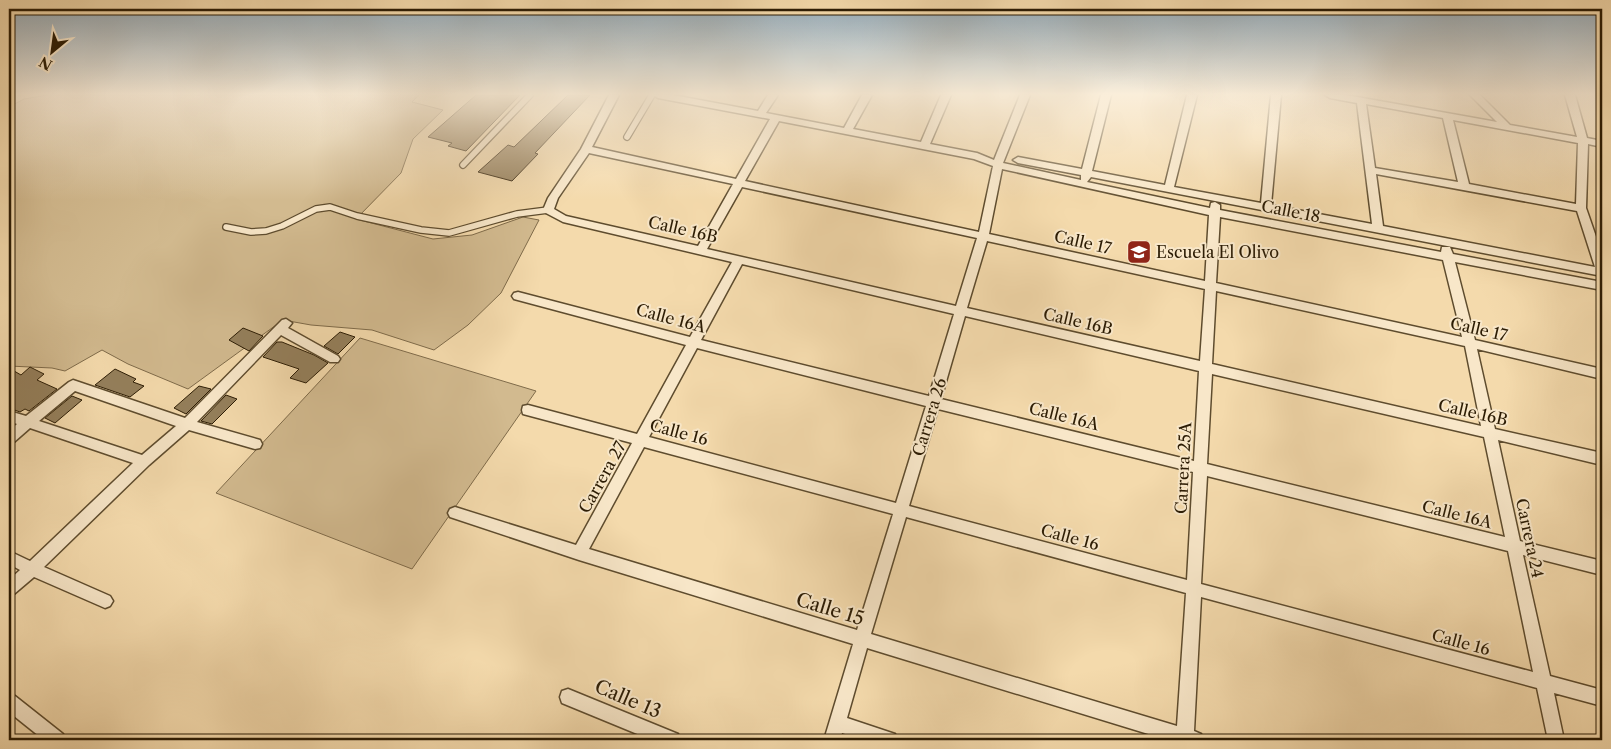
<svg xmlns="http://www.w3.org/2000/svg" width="1611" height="749" font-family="'Libre Caslon Text',serif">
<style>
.green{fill:#d2ba8f;stroke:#7f6b4a}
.building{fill:#947f5b;stroke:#2c1c04}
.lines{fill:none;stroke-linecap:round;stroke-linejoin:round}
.lane-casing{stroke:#5e4c2e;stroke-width:8}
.street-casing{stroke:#5e4c2e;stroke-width:3}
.lane{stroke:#f8e7c9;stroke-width:5.5}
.street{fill:#f8e7c9;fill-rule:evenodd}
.labels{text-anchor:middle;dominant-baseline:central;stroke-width:4;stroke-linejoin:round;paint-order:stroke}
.street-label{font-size:16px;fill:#2c1c04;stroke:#f8e7c9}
.poi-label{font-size:16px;fill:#2c1c04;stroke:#f8e7c9;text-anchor:start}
.near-street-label{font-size:19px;fill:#2c1c04;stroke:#f8e7c9}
</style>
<rect width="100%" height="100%" fill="#f4daac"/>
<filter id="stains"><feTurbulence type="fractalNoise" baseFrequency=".004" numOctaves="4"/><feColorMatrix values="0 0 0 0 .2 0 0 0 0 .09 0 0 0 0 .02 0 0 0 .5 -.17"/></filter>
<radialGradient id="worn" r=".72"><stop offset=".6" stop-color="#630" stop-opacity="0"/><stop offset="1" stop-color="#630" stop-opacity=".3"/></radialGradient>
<!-- green -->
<path class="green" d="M48 95H419L412 102 443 110 413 139 401 173 356 219 433 239 472 235 523 217 539 220 501 293 468 325 434 350 372 330 311 325 283 320 188 389 128 364 102 350 65 371 52 368 9 366V107L24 99Z
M360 338 536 391 412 569 216 493Z"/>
<!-- building -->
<path class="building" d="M476 95H520L466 151 448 146 452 143 428 137Z
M568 95H590L535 153 538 154 512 181 478 172 508 145 514 147Z
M243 328 263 336 249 351 229 340Z
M340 332 355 337 338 354 324 346Z
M277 342H282L314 355 328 363 306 383 290 378 299 369 263 357Z
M30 367 44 374 37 380 57 389 29 411 25 409 20 412 9 408V368L21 375Z
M115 369 136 379 133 382 144 386 130 397 95 385Z
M199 386 211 389 186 414 174 408Z
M226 395 237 399 212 424 201 421Z
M72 396 82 400 55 423 45 418Z"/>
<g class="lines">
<defs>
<path id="lane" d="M627 137 652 95
M463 165 530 95
M226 227 251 232 266 231 282 226 316 209 330 207 357 216 421 230 449 233 517 214 548 210"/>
<path id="street" d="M609 95H619L592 147 736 179 770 119 658 98 653 95H673L758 111 768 95H778L766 113 844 128 862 95H872L853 129 921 142 941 95H951L930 144 977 153 994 160 1020 95H1030L1003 163 1081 180V175L1018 163 1013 160 1018 157 1082 169 1101 95H1111L1092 171 1165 185 1187 95H1197L1174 187 1261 203 1271 95H1281L1271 205 1372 224 1357 103 1330 98 1325 95H1346L1497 122 1470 95H1480L1510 125 1577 137 1565 95H1575L1587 138 1602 141V147L1588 144 1586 208 1602 254V276L1091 177 1087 182 1210 208 1211 203 1215 202 1220 205V210L1441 252 1442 247H1450L1453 254 1602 282V290L1455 262 1475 340 1602 369V379L1477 349 1495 429 1602 453V465L1498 440 1520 541 1602 561V575L1523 555 1550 676 1602 690V706L1554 693 1564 740H1548L1537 688 1201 597 1194 731 1201 734 1203 740H1168L867 648 847 718 895 734 897 740H864L842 733 840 740H824L853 644 579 560 450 517 448 513 450 509 455 507 576 545 632 443 523 414 522 410 523 406 528 405 637 434 686 345 514 299 512 296 514 293 518 292 690 337 732 262 563 222 544 212 543 210 548 198 581 149ZM1366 104 1443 118 1458 182 1375 168ZM1453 120 1578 143 1576 204 1469 184ZM779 121 974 159 993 166 979 232 745 181ZM589 153 733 184 698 246 566 216 554 209 558 198ZM1002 169 1209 215 1205 281 989 234ZM1376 174 1577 211 1595 267 1383 226ZM742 187 977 238 956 306 707 249ZM1220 217 1443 260 1462 337 1216 283ZM987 241 1205 289 1200 361 967 308ZM742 264 954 314 929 396 701 340ZM1216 291 1465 346 1481 426 1212 364ZM965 316 1199 371 1194 461 941 399ZM697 348 926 406 896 503 649 437ZM1212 374 1484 437 1505 537 1207 464ZM938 409 1193 472 1187 580 909 506ZM644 447 893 514 857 630 589 549ZM1207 476 1508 551 1533 672 1201 584ZM906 517 1186 593 1177 726 871 634Z
M286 319 292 323 288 328 338 356 340 359 338 362H330L281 335 197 422 260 440 262 444 260 448 255 449 189 430 149 465 44 567 110 596 113 601 110 606 105 608 34 577 14 594 9 596V580L20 570 9 564V551L30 561 133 463 30 428 14 442 9 443V431L17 424 9 421V411L26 416 69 382 73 380 185 418 282 320ZM75 391 176 426 142 455 39 421Z
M568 689 678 734 680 740H652L562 703 560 697 562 691Z
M9 694 15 696 63 734 65 740H44L9 712Z"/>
</defs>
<!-- lane casing -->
<use href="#lane" class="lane-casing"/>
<!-- street casing -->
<use href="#street" class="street-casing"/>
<!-- lane -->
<use href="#lane" class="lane"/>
<!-- street -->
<use href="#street" class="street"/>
</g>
<!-- sky -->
<linearGradient id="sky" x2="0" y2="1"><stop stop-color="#91a9b9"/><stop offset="0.47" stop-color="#faeeda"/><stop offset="1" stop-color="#faeeda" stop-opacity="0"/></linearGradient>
<rect width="1611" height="200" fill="url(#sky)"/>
<!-- icons -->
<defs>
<symbol id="school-square" viewBox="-11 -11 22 22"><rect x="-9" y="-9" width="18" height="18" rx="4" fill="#8f2418" stroke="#f8e7c9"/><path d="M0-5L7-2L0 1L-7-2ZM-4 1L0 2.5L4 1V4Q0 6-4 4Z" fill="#fff"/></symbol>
</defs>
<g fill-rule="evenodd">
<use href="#school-square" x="1125" y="238" width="28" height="28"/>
</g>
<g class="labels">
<!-- street labels -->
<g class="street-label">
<text transform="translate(1291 211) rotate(11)">Calle 18</text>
<text transform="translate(683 229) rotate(13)">Calle 16B</text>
<text transform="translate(1083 242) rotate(13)">Calle 17</text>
<text transform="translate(671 318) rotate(15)">Calle 16A</text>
<text transform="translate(1078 321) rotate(13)">Calle 16B</text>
<text transform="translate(1479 329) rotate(13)">Calle 17</text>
<text transform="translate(1473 412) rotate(13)">Calle 16B</text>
<text transform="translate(1064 416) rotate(14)">Calle 16A</text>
<text transform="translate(929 417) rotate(-73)">Carrera 26</text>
<text transform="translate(679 432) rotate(15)">Calle 16</text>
<text transform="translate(1183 468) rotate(-87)">Carrera 25A</text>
<text transform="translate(602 477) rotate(-61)">Carrera 27</text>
<text transform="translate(1457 514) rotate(14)">Calle 16A</text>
<text transform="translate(1070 537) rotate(15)">Calle 16</text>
<text transform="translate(1530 538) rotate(78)">Carrera 24</text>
<text transform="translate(1461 642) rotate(15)">Calle 16</text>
</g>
<!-- poi labels -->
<g class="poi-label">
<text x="1156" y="252">Escuela El Olivo</text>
</g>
<!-- near-street labels -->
<g class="near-street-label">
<text transform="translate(830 609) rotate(17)">Calle 15</text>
<text transform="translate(628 699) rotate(23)">Calle 13</text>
</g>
</g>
<!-- margin -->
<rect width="1611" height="749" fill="none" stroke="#f4daac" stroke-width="30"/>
<rect x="10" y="10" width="1591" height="729" fill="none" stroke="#2c1c04" stroke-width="2.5"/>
<rect x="15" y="15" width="1581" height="719" fill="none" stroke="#2c1c04"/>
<!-- north arrow -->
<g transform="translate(52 52) rotate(209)" stroke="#f8e7c9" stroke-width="4" paint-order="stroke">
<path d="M0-4L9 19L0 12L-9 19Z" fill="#2c1c04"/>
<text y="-8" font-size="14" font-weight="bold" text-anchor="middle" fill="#2c1c04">N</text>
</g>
<rect width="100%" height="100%" filter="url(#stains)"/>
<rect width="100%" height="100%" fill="url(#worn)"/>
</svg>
